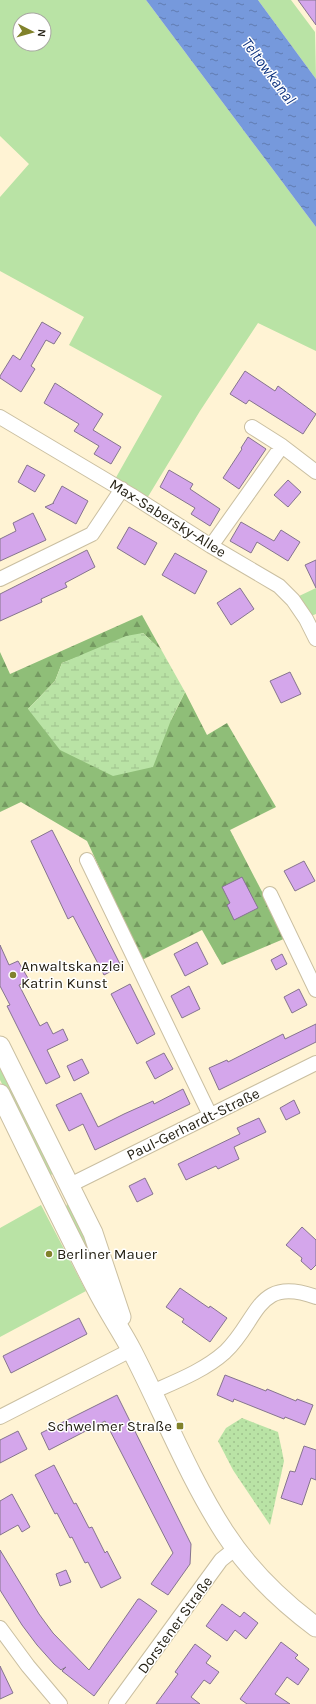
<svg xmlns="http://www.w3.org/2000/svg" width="316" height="1704" font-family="Karla,sans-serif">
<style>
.grass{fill:#b9e3a5;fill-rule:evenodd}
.forest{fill:url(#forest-firs)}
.wetland{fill:url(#wetland-marsh)}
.park{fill:url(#park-dots)}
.water{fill:url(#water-ripples)}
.building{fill:#d4a6eb;stroke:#85748e}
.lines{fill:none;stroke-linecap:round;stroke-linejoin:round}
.minor-casing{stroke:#cabfa1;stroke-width:16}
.secondary-casing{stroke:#cabfa1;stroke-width:21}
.minor{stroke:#fff;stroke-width:14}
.secondary{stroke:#fff;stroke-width:19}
.poi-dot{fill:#81822b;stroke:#fff;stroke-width:1.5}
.labels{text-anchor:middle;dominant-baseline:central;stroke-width:3;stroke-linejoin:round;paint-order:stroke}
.street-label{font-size:15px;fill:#262216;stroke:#fff}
.poi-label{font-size:15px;fill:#262216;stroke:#fff;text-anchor:start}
.water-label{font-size:16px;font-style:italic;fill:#0e3380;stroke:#fff}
</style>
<defs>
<pattern id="forest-firs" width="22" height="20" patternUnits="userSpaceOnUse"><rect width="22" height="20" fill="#8fbe78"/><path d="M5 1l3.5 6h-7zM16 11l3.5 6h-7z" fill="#759a61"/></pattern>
<pattern id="wetland-marsh" width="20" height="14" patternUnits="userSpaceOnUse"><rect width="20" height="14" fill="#b9e3a5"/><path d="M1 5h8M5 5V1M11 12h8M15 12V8" fill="none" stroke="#9fc28d"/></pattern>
<pattern id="park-dots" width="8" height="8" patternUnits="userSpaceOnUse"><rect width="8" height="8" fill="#b9e3a5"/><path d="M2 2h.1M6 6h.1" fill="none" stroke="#9fc28d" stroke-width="1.8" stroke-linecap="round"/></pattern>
<pattern id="water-ripples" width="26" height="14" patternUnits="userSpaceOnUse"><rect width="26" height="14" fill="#7699dc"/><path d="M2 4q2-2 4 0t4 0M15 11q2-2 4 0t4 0" fill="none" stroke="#617cb1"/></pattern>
</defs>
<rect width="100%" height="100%" fill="#fff3d4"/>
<!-- grass -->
<path class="grass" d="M0 0H146L316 227V351L258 323 200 411 146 500 114 481 162 396 69 345 84 317 0 271V197L29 164 0 136ZM20 20H44V44H20Z
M258 0H291L315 32 316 79Z
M316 588V614L311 616 297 597Z
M0 1062 56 1172 49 1176 0 1080Z
M71 1203 99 1273 66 1207 67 1204Z
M41 1205 86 1291 0 1337V1228Z"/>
<!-- forest -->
<path class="forest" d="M142 615 162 651 143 633 62 663 55 681 28 709 171 720 185 692 207 735 227 723 276 807 230 830 286 938 222 965 202 930 142 960 87 841 21 802 0 812V652L10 674Z"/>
<!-- wetland -->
<path class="wetland" d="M143 633 162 651 185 692 171 720 153 767 113 776 60 750 28 709 55 681 62 663 126 636Z"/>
<!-- park -->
<path class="park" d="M242 1418 278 1432 284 1461 270 1525 233 1470 218 1441 226 1428Z"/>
<!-- water -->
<path class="water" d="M146 0H258L316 79V227Z"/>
<!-- building -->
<path class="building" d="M298 0H316V25Z
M42 322 61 333 54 344 46 340 31 366 35 369 21 392 0 378V376L13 355 20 360Z
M245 371 275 391 278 386 316 414 303 434 249 400 246 404 230 394Z
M55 383 103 414 93 430 121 447 111 464 94 454 99 446 74 431 79 424 44 403Z
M248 437 266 449 239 489 223 478 242 449 241 448Z
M27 465 45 475 35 492 18 482Z
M169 470 193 484 190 489 220 509 210 526 191 514 195 508 160 487Z
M288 480 301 492 288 507 274 495Z
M62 486 88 501 76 524 45 507 54 503H53Z
M33 513 46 540 0 561V539L16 531 13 523Z
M241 522 274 541 281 530 300 542 288 561 257 542 251 553 230 541Z
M129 527 157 543 145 565 117 548Z
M87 550 95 567 65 583 67 587 41 599 42 602 0 621V594Z
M175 553 207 571 195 594 162 575Z
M316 560V588L305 565Z
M240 588 254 609 231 625 217 603Z
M290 672 301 694 281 703 270 681Z
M52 830 121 966 104 975 73 916 68 919 31 841Z
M304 861 315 881 295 891 284 871Z
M242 877 258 908 234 920 227 905 230 903 222 887Z
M197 942 208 964 185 976 174 954Z
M0 945 9 965 18 961 29 980 19 985 40 1026 47 1022 53 1034 63 1029 68 1040 47 1050 60 1077 46 1084 7 1006 10 1005 0 986Z
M282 954 287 964 276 970 271 960Z
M130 984 155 1034 137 1044 111 994Z
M189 986 200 1009 182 1018 171 996Z
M299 989 307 1005 292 1013 284 997Z
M316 1024V1042L219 1090 209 1068 227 1060 228 1062 283 1034 285 1039Z
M164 1053 173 1069 155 1079 146 1062Z
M82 1059 89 1073 74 1081 67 1066Z
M183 1089 190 1104 95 1150 83 1124 69 1131 56 1105 81 1093 98 1127 124 1114 153 1101 154 1104Z
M294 1100 300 1113 286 1120 280 1108Z
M259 1118 266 1132 234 1147 239 1159 218 1169 216 1166 186 1180 178 1164 240 1134 237 1128Z
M145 1178 153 1194 137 1202 129 1186Z
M302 1227 316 1240V1265L311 1270 301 1261 302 1258 286 1245Z
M180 1288 209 1308 210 1306 227 1318 210 1342 182 1322 184 1319 166 1307Z
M79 1318 87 1334 11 1373 3 1356Z
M225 1375 266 1391 267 1389 296 1401 297 1399 313 1405 305 1425 285 1417 284 1419 234 1399 233 1402 217 1395Z
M117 1395 191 1544 190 1564 168 1595 151 1584 173 1553 105 1421 49 1450 41 1433Z
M18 1431 27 1449 0 1463V1440Z
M304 1446 316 1450V1480L311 1478 302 1505 281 1498 290 1471 295 1472Z
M54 1465 74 1504 76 1503 89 1528 92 1527 105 1553 107 1551 121 1578 101 1588 88 1562 85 1563 72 1537 70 1538 57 1513 55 1514 35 1475Z
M12 1494 30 1527 22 1532 18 1525 0 1535V1501Z
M0 1550 39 1614 53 1633 89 1670 138 1599H140L157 1611 94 1696 62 1671 66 1667 61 1670 54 1664 37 1645 22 1625 0 1590Z
M66 1570 71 1582 60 1586 56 1574Z
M222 1604 240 1617 244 1612 258 1623 246 1639 235 1630 227 1641 206 1626Z
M281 1642 298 1655 295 1658 309 1669 298 1685 287 1677 275 1694 290 1704H247L240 1699Z
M195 1644 211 1656 206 1663 219 1672 210 1684 204 1680 191 1697 200 1704H156L178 1674 175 1672Z
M0 1666 13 1693 0 1699Z"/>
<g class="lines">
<defs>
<path id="minor" d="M0 417 131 495 211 546 279 586 293 600 306 619 316 639
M252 427 282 446
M211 546 282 446 316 472
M0 579 92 534 122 489
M87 860 210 1115
M270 894 316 990
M70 1185 316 1063
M152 1392C177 1381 205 1370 225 1352 259 1320 256 1275 316 1297
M0 1417 131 1350
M0 1628 28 1666 60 1704
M116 1704 221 1560 236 1548"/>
<path id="secondary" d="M0 1046 93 1233 121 1317
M0 1094C32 1159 63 1224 96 1288 107 1310 121 1330 132 1351 163 1411 188 1476 225 1533 249 1570 281 1601 316 1627"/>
</defs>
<!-- minor casing -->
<use href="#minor" class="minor-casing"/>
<!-- secondary casing -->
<use href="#secondary" class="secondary-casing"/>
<!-- minor -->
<use href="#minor" class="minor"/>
<!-- secondary -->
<use href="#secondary" class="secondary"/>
</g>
<!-- markers -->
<g class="poi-dot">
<circle cx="13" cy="975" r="4"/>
<circle cx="49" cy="1254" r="4"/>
<rect x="176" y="1422" width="8" height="8" rx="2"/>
</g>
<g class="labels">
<!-- street labels -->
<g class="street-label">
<text transform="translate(168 518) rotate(32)">Max-Sabersky-Allee</text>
<text transform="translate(193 1124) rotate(-26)">Paul-Gerhardt-Straße</text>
<text transform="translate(175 1625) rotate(-54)">Dorstener Straße</text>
</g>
<!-- poi labels -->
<g class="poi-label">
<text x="21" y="966">Anwaltskanzlei<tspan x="21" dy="17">Katrin Kunst</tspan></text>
<text x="57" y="1254">Berliner Mauer</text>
<text x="172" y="1426" text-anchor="end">Schwelmer Straße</text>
</g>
<!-- water labels -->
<g class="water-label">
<text transform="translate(269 71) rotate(53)">Teltowkanal</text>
</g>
</g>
<!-- north arrow -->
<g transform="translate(32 32) rotate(96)"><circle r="19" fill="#ffffff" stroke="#a8a7a2"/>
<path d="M0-3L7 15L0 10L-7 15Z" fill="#81822b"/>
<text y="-6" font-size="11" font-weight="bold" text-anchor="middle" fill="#262216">N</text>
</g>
</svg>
